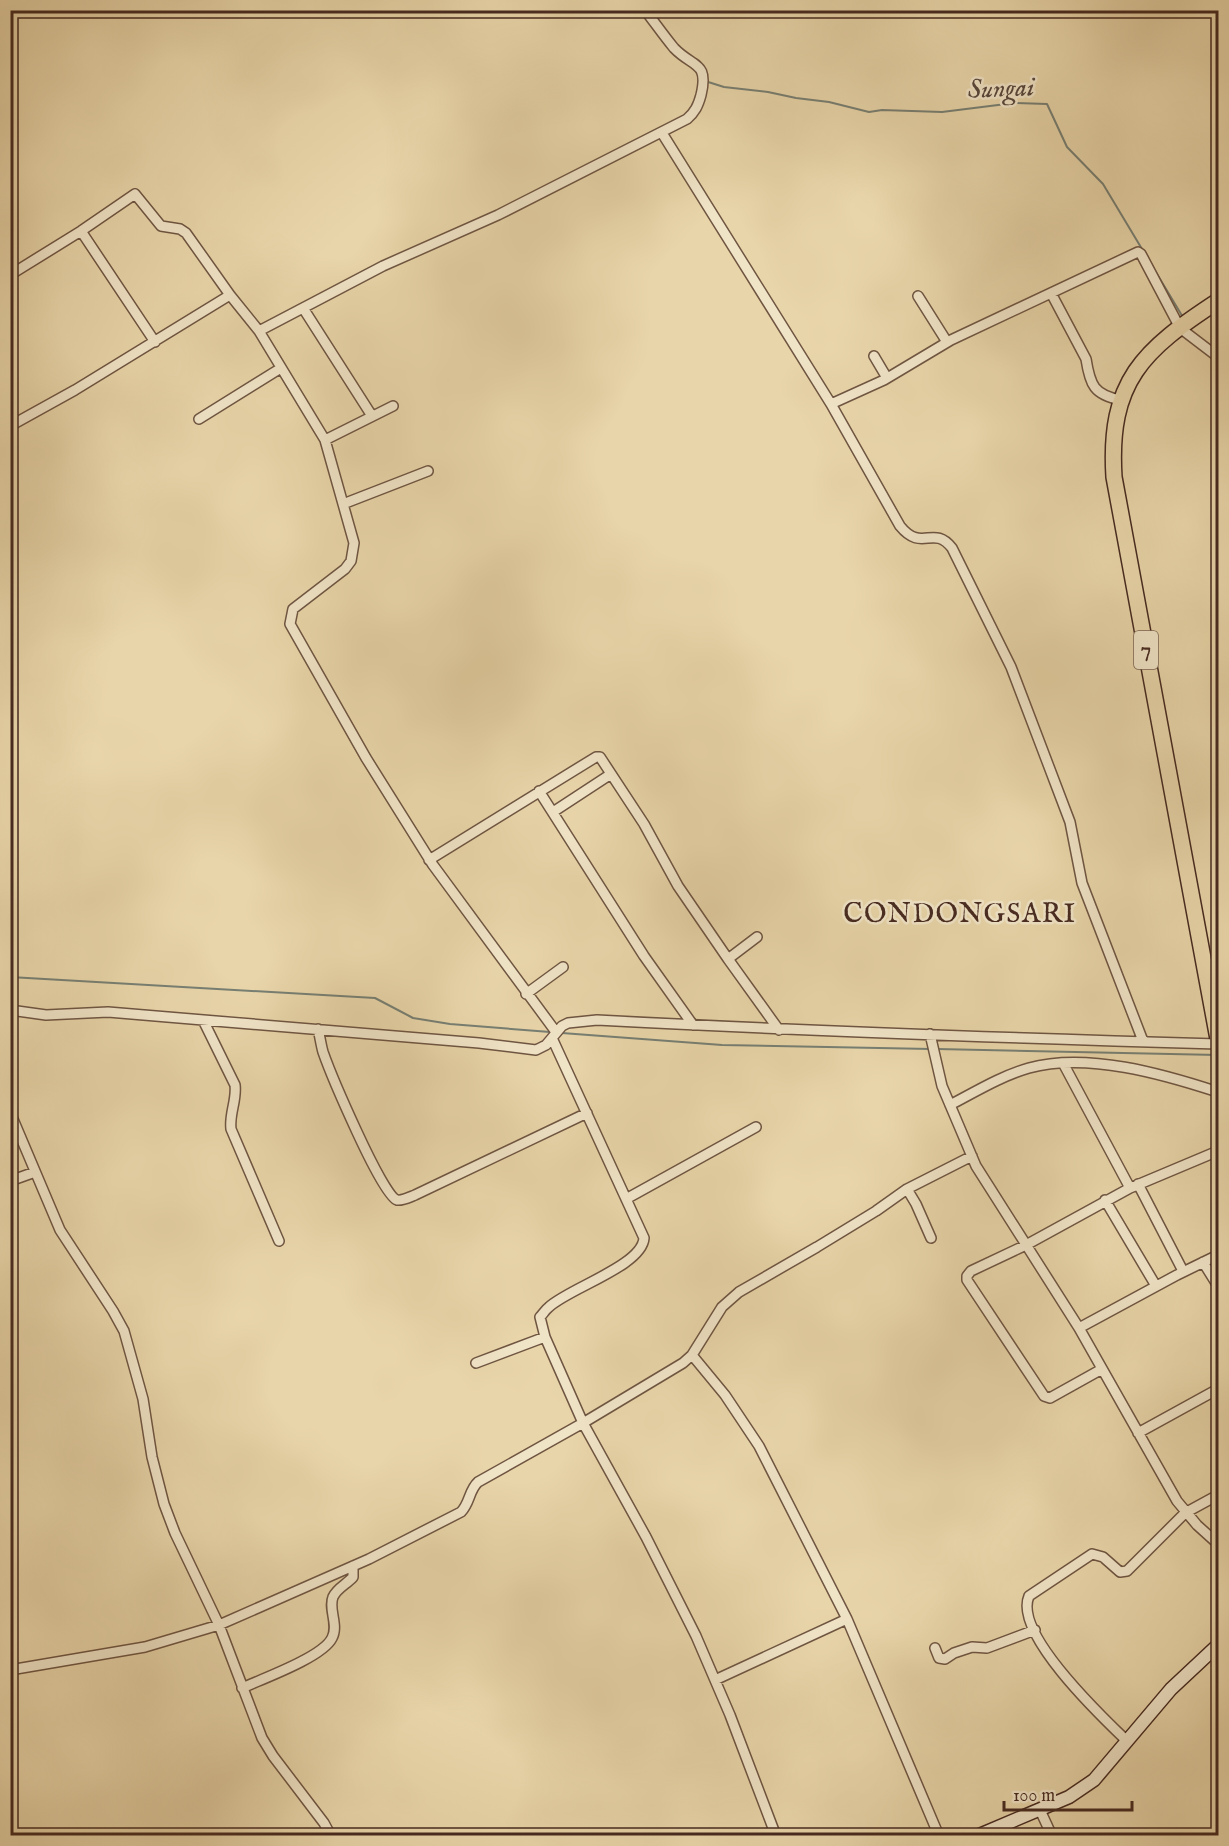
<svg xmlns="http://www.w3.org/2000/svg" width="1229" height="1846" font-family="'IM FELL English',serif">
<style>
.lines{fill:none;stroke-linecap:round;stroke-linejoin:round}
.stream{stroke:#777f73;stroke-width:2}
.minor-casing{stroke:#6f5542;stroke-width:12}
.secondary-casing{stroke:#472a20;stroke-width:15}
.trunk-casing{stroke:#472a20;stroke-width:18}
.minor{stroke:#f0e4c7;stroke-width:9}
.secondary{stroke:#f0e4c7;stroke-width:12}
.trunk{stroke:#e8d5a9;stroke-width:15}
.labels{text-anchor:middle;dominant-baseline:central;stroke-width:5;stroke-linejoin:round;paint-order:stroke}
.shield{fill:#f0e4c7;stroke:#7a6252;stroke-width:1.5}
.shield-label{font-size:22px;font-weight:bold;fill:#472a20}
.water-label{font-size:26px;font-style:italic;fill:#57463c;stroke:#f0e4c7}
.quarter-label{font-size:27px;letter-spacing:1.5px;fill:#472a20;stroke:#f0e4c7}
</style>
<rect width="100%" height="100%" fill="#e8d5a9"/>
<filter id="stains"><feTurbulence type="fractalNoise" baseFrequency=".00333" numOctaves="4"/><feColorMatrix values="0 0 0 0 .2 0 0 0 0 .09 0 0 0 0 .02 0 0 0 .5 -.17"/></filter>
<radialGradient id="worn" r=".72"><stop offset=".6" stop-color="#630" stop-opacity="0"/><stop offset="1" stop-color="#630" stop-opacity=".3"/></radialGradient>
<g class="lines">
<!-- stream -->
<path class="stream" d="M705 81 724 87 768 92 796 98 829 102 869 112 882 110 942 112 1014 103 1047 104 1067 147 1103 184 1184 319
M10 977 375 998 413 1018 450 1024 550 1032
M562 1033 722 1045 931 1049
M937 1049 1218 1055"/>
<defs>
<path id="minor" d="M662 133 831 404 900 526C922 553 933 524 952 548L1011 667 1070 822 1082 883 1143 1041
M81 231 155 342
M10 275 81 231 135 194 161 226 180 229 186 233 230 295
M1051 293 1086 359C1090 385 1094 395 1121 400
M918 296 947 342
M303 308 372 416
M259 331 383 266 498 215 687 119C695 112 698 106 701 95 709 61 693 68 674 48 664 36 655 23 645 10
M874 356 887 378
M831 404 884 380 951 340 1138 252 1141 254 1180 328 1218 357
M199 419 281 368
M10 426 75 390 230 295 259 331 325 440 354 543 351 561 345 569 293 609 290 624 366 758 433 865 556 1032
M325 440 393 406
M343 504 428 471
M539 791 644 956 693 1025
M553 812 611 774
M429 860 596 757H600L644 824 678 886 728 959 779 1030
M728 959 757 937
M526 994 563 967
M10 1010 46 1015 108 1012 479 1043 536 1050 546 1045 562 1026 568 1023 597 1020C804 1031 1011 1038 1218 1044
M203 1020 235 1085C237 1100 229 1114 231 1129L279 1241
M318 1029C320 1037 321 1045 323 1052 330 1072 382 1196 397 1200 402 1201 410 1197 415 1195L587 1113
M930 1034 942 1086 976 1166 1079 1328 1177 1501 1197 1525 1218 1544
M552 1038 644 1238C642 1266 569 1288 549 1307 545 1310 543 1314 540 1317L545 1337 583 1423 646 1537 696 1636 730 1715 776 1836
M1063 1063 1130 1188
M950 1105C975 1092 1001 1076 1029 1068 1087 1052 1163 1074 1218 1092
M10 1112 60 1230 113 1311 124 1331 143 1399 152 1457 164 1504 175 1533 219 1625 262 1738 273 1756 324 1823 331 1836
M10 1181 35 1172
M1138 1184 1183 1271
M907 1189 916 1204 931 1238
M626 1199 756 1127
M1105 1200 1156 1286
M1203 1262 1218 1286
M1079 1328 1177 1275 1218 1255
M692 1355 725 1395 759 1446 847 1619 939 1836
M476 1363 545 1337
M1102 1369 1050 1398 1044 1396 967 1280V1276L971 1271 1026 1245 1130 1188 1218 1151
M1138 1433 1218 1389
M935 1648 939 1658 945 1659 954 1653 972 1647 987 1648 1035 1630
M10 1670 145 1647 219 1625 369 1559 461 1512C470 1503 469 1490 478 1482L583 1423 683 1363 692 1355 722 1307 739 1292 817 1247 876 1211 907 1189 972 1156
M715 1680 847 1619
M242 1688C262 1679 323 1657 332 1638 339 1625 328 1609 333 1597 337 1588 347 1584 353 1577V1566
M1127 1741C1103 1718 1013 1633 1029 1596L1092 1554 1103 1557 1120 1572 1127 1571 1185 1513 1218 1495
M1040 1810 1052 1836"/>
<path id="secondary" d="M977 1836 1069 1797 1094 1780 1171 1689 1218 1645"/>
<path id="trunk" d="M1218 301C1143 350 1108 381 1114 477L1218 1039"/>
</defs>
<!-- minor casing -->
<use href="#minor" class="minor-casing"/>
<!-- secondary casing -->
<use href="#secondary" class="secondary-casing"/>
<!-- trunk casing -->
<use href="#trunk" class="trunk-casing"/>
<!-- minor -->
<use href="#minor" class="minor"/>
<!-- secondary -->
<use href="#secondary" class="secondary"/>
<!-- trunk -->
<use href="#trunk" class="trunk"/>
</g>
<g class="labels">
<!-- shield labels -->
<rect class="shield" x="1134" y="631" width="24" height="38" rx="4.5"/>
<g class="shield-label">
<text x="1146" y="650">7</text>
</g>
<!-- water labels -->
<g class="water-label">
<text transform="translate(1001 89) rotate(-2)">Sungai</text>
</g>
<!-- quarter labels -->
<g class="quarter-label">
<text x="960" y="915">CONDONGSARI</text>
</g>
</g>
<!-- margin -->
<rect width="1229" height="1846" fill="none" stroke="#e8d5a9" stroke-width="36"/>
<rect x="12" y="12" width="1205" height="1822" fill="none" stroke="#472a20" stroke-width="3"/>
<rect x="18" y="18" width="1193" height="1810" fill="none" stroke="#472a20" stroke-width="1.5"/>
<!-- scale -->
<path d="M1004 1801v9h128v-9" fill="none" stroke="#472a20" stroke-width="3"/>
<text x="1013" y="1801" font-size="18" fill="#472a20" stroke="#f0e4c7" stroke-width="4.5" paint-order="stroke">100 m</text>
<rect width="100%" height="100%" filter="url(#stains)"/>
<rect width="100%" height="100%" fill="url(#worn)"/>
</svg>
